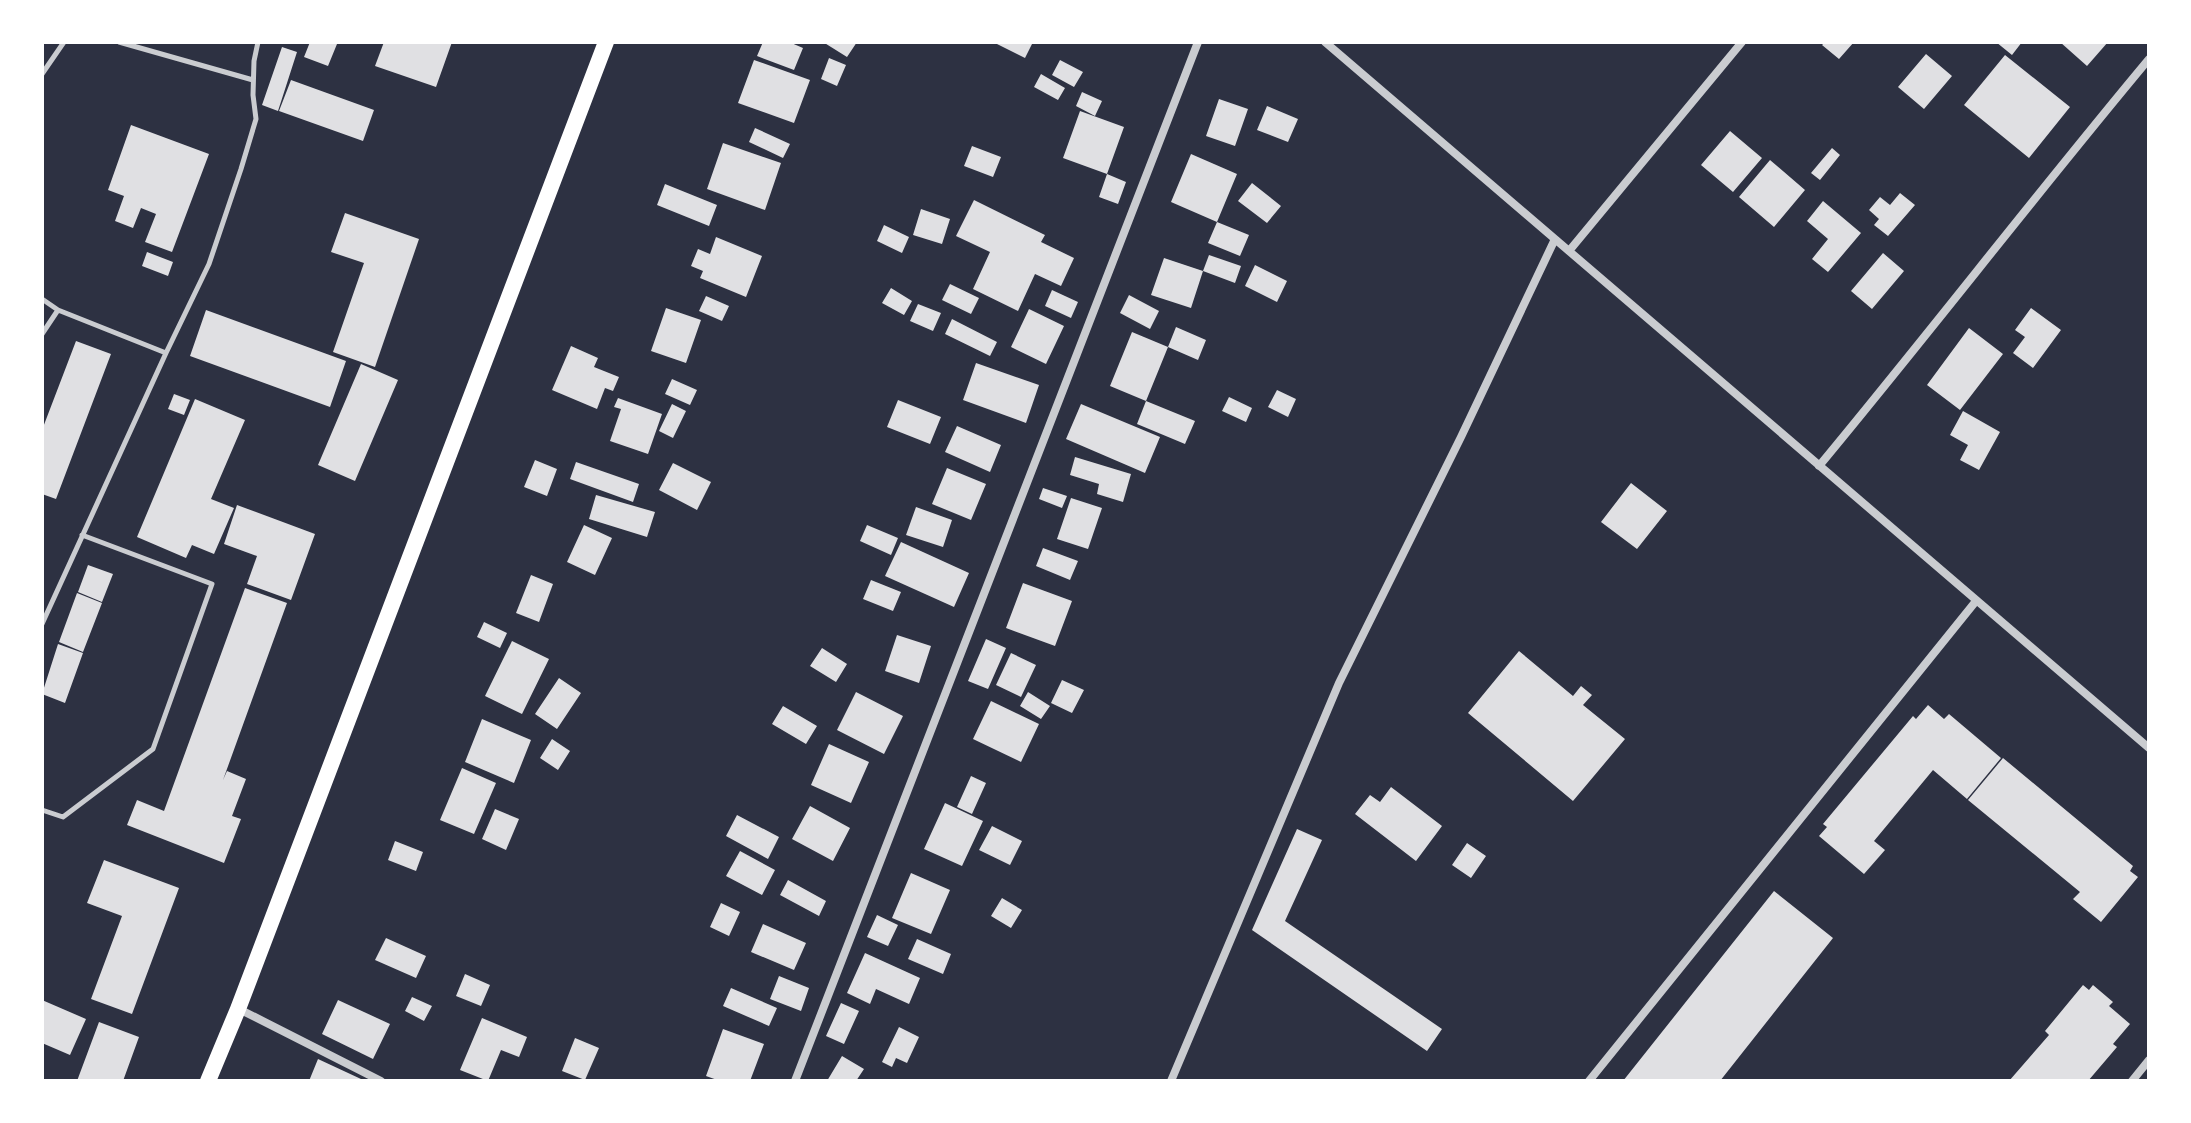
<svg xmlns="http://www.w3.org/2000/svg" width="2191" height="1123" font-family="Raleway,sans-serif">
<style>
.building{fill:#e0e0e3}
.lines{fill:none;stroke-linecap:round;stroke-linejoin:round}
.service{stroke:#caccd0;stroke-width:5}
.minor{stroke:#caccd0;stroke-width:8}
.secondary{stroke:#fff;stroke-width:16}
</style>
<rect width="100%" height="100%" fill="#2d3142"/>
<!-- building -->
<path class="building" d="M310 42 337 44 328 66 304 57Z
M384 42H452L436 87 375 66Z
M763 42H789L803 48 794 70 757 56Z
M823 42H857L847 57Z
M993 42H1033L1025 58Z
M1825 42H1854L1839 59 1822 45Z
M1996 42H2022L2012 55Z
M2060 42H2108L2087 66Z
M282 47 297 52 278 111 262 105Z
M1926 54 1952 76 1924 109 1898 87Z
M2005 55 2070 107 2029 158 1964 105Z
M829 58 846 65 837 86 821 79Z
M754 60 810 80 794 123 738 103Z
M1060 60 1083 72 1074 87 1052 75Z
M1041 74 1065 88 1058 100 1034 87Z
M291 80 374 110 363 141 279 111Z
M1082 92 1102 101 1095 116 1076 106Z
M1219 99 1248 109 1235 146 1206 136Z
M1267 106 1298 119 1288 142 1257 130Z
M1080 111 1124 127 1107 174 1063 158Z
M131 125 209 154 172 252 145 242 156 214 141 208 133 228 115 221 124 196 108 190Z
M755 128 790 144 783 158 749 142Z
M1730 131 1762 158 1733 192 1701 165Z
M723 143 781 163 765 210 707 189Z
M972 146 1001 157 993 177 964 166Z
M1832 148 1840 155 1820 180 1811 173Z
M1191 154 1237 174 1217 222 1249 235 1240 256 1208 243 1217 222 1171 202Z
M1770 160 1805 190 1774 227 1739 197Z
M1107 174 1126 182 1118 204 1099 197Z
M1252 183 1281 206 1267 223 1238 201Z
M665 184 717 205 709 226 657 205Z
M1900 193 1915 205 1888 236 1874 225 1879 219 1869 210 1880 197 1890 205Z
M974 200 1045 235 1041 242 1074 258 1061 286 1035 274 1018 311 973 289 990 252 956 236Z
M1823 201 1861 233 1828 272 1812 259 1828 239 1807 221Z
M921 209 950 219 942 244 913 235Z
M345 213 419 239 375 367 333 352 364 263 331 252Z
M884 225 909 237 902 253 877 241Z
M716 237 762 256 746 297 700 278 703 271 691 266 698 249 710 254Z
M147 252 173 262 168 276 142 266Z
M1883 253 1904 271 1872 309 1851 291Z
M1209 255 1241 266 1235 283 1203 271Z
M1164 258 1203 271 1191 308 1151 295Z
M1255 265 1287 281 1277 302 1245 286Z
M950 284 979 298 971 314 942 300Z
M891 288 912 301 904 315 882 303Z
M1052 290 1078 302 1071 318 1045 306Z
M1129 295 1159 311 1150 329 1120 313Z
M706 296 729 306 722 321 699 311Z
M918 304 941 313 933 331 910 321Z
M666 308 701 320 686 363 651 351Z
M2031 308 2061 330 2033 368 2013 353 2025 337 2015 330Z
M1029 309 1064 326 1046 364 1011 347Z
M206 310 346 361 330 407 190 356Z
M952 319 997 342 990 356 945 334Z
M1176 327 1206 340 1198 360 1168 347Z
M1969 328 2003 354 1960 410 1927 385Z
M1132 332 1168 347 1146 401 1195 421 1185 444 1137 424 1146 401 1110 386Z
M76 341 111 354 56 499 42 494V430Z
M571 346 598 358 594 367 619 377 613 391 605 388 597 409 552 390Z
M976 363 1039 385 1026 423 963 400Z
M361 364 398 380 355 481 318 465Z
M672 379 697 390 690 405 665 394Z
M1277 390 1296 399 1288 417 1268 407Z
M174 394 190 400 184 415 168 409Z
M1229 397 1252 408 1246 422 1222 411Z
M618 398 662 414 648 454 610 441 621 409 614 407Z
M195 399 245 420 211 499 234 508 214 554 192 545 186 558 137 537Z
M898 400 941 417 930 444 887 427Z
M672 404 686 411 673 438 659 431Z
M1081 404 1160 437 1145 473 1066 439Z
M1963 411 2000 432 1979 470 1960 460 1968 445 1950 435Z
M957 426 1001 445 990 472 945 452Z
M1075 457 1131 474 1123 502 1097 494 1099 484 1070 475Z
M535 460 557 469 547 496 524 487Z
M576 462 639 484 633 502 570 479Z
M673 463 711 482 697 510 659 490Z
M947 468 986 484 971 520 932 504Z
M1631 483 1667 511 1637 549 1601 522Z
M1043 488 1067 496 1062 508 1039 499Z
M596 495 655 512 647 537 589 519Z
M1071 498 1102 508 1088 549 1057 539Z
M237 505 315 534 291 600 247 584 257 556 224 544Z
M916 507 952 520 943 547 906 535Z
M584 525 612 538 595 575 567 562Z
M867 525 898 538 891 555 860 541Z
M901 542 969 573 954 607 885 576Z
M1043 548 1078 561 1070 580 1036 566Z
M88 565 113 574 102 602 78 592Z
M531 575 553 584 539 622 516 613Z
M871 580 901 592 893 611 863 599Z
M1023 583 1072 601 1055 646 1006 628Z
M245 588 287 603 223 780 227 771 246 779 232 816 241 819 224 863 127 825 137 800 164 811Z
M77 593 102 603 83 652 59 642Z
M484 622 507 633 500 648 477 637Z
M897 635 931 646 919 683 885 671Z
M986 639 1006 648 988 689 968 681Z
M512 641 549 659 522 714 485 696Z
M58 644 83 653 65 703 42 694Z
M822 648 847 664 836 682 810 666Z
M1519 651 1573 696 1581 686 1592 695 1583 705 1625 739 1573 801 1468 713Z
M1011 653 1036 665 1021 697 996 685Z
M559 678 581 693 557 729 535 714Z
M1062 680 1084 690 1072 713 1051 703Z
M856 692 903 716 884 754 837 730Z
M1028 692 1050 706 1041 719 1020 706Z
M991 701 1039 724 1021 762 973 739Z
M1928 705 1944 719 1949 714 2001 758 1967 799 1933 770 1874 841 1885 850 1864 874 1819 836 1827 827 1823 824 1913 716 1916 719Z
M783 706 817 726 806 744 772 724Z
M482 719 531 740 514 783 465 762Z
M552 739 570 751 558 770 540 758Z
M829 744 869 762 851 803 811 785Z
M2003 758 2133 866 2130 871 2138 877 2101 922 2073 899 2080 892 1968 800Z
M462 768 496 783 474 834 440 820Z
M971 776 986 783 972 814 957 807Z
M1391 787 1442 826 1416 861 1355 814 1370 795 1380 802Z
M945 803 983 821 962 866 924 849Z
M810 806 850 828 833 861 792 839Z
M495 809 519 819 506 850 482 839Z
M737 815 779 837 768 859 726 836Z
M992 826 1022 841 1010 865 979 850Z
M1297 829 1322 840 1285 921 1442 1029 1427 1051 1252 930Z
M395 841 423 852 416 871 388 860Z
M1467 843 1486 856 1471 878 1452 865Z
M740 851 775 870 762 895 726 876Z
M104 860 179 888 132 1014 91 999 122 916 87 903Z
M911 873 950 890 931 934 892 918Z
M788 880 826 901 819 916 780 895Z
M1774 891 1833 938 1720 1081H1623Z
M1002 898 1022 910 1011 928 991 916Z
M721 903 740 912 729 936 710 927Z
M877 915 898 925 888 946 867 937Z
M763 924 806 943 794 970 751 952Z
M386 938 426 956 416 978 375 960Z
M917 939 951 954 943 974 908 959Z
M865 953 920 978 909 1004 876 989 870 1004 847 993Z
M465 974 490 985 481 1006 456 996Z
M779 976 809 988 801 1011 770 999Z
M2083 985 2089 990 2093 985 2113 1002 2109 1006 2130 1024 2113 1044 2117 1047 2088 1081H2009L2049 1035 2045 1031Z
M731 988 777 1008 769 1026 723 1006Z
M412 997 432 1006 424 1021 405 1011Z
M42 1000 86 1019 70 1055 42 1043Z
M338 1000 390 1024 373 1059 322 1034Z
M841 1003 859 1011 844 1044 826 1036Z
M482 1018 527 1037 519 1057 501 1050 488 1081 460 1070Z
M99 1022 139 1037 123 1081H77Z
M899 1027 919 1037 907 1063 896 1058 892 1067 882 1062Z
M723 1029 764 1044 750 1081H720L706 1076Z
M575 1038 599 1048 585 1080 562 1071Z
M842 1056 864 1069 856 1081H827Z
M318 1059 361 1079 360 1081H309Z"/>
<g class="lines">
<!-- service -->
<path class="service" d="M119 42 253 80
M42 74 64 42
M42 299 58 310
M42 334 58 310 166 353 209 264 241 169 256 119 253 95 254 61 258 42
M42 624 166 353
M42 810 63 817 153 749 212 584 82 535"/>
<!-- minor -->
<path class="minor" d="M1325 42 2149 748
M1569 251 1742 42
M1819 466C1931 331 2037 193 2149 59
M239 1009 381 1081
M795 1081 1198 42
M1171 1081 1339 683 1461 437 1555 239
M1589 1081 1976 601
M2132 1081 2149 1060"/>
<!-- secondary -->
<path class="secondary" d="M208 1081 238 1009 606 42"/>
</g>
<!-- border -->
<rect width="2191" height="1123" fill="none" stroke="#ffffff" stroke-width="88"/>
</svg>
